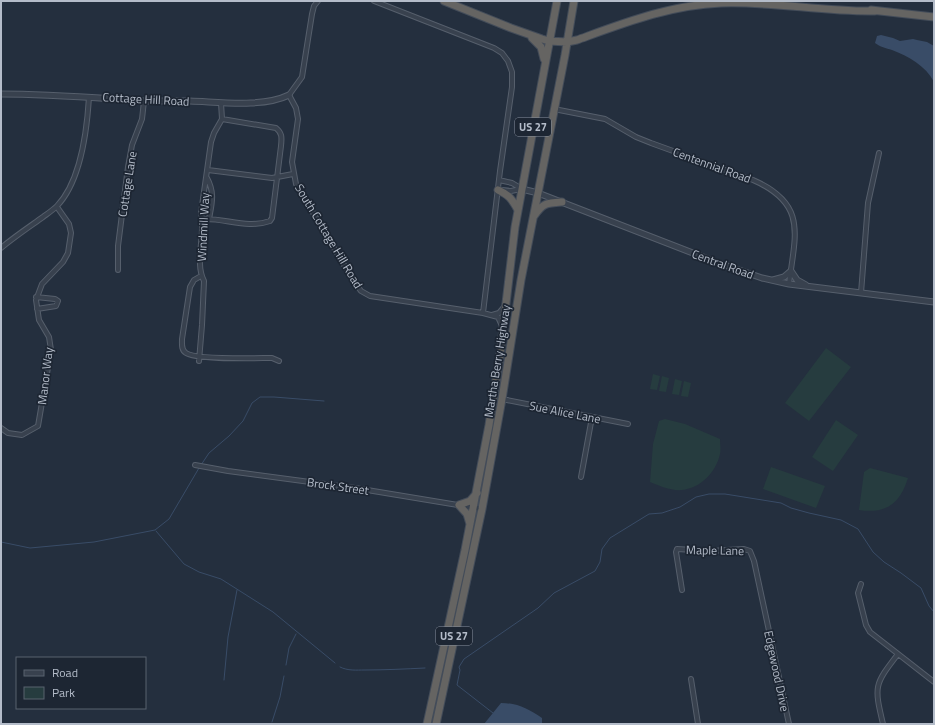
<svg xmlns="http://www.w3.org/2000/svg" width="935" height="725" font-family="'Titillium Web',sans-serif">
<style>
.green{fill:#263c3f}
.water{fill:#394c67}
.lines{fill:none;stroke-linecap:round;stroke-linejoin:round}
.stream{stroke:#394c67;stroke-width:1}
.minor-casing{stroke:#565f6c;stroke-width:6}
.tertiary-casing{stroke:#565f6c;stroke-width:7}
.trunk-casing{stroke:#434c59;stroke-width:9}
.minor{stroke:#38414e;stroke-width:4}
.tertiary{stroke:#38414e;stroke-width:5}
.trunk{stroke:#656462;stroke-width:7}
.labels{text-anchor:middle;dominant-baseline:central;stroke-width:3.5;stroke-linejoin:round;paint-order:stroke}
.shield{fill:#1d2633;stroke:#878f9c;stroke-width:1}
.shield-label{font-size:11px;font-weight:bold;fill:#b4bcc9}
.street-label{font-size:12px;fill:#b4bcc9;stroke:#1d2633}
</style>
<rect width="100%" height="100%" fill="#242f3e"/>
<!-- green -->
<path class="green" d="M826 348 851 367 809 421 785 403Z
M653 374 660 376 657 390 650 389Z
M662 376 669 378 666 392 659 391Z
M675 379 682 381 679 395 672 394Z
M684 381 691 383 688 397 681 396Z
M665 419 685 424 720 439C720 443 721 449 720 454 716 472 701 488 682 490 671 491 660 486 650 482L653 444 659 421Z
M836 420 858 435 833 471 812 457Z
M771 467 825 486 816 508 763 489Z
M870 468 908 478C900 504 886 514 859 510L864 472Z"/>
<!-- water -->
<path class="water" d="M881 35 893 38 900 41 913 39 917 40 927 42 934 46V82C926 66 908 56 892 50 886 48 880 47 875 43L877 36Z
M501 703C518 703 528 709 542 718V724H484Z"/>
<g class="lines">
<!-- stream -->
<path class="stream" d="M201 465 209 453 229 436 243 421 252 403 260 397H274L324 401
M156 531 184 564 199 572 221 579 273 612 335 663
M1 542 30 548 94 542 155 530 169 519 199 468
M286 665 289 648 296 634
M340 667C348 671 356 670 365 670 385 670 405 669 425 668
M224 680 228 637 237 590
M493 713 457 685 460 670 459 667 464 659 538 608 554 593 595 571 600 562 602 549 610 538 649 514 662 513 680 507 696 497 709 494H725L781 503 791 508 809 513 841 520 858 529 873 552 884 562 901 573 921 588 929 606 934 612
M272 722 280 697 284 676"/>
<defs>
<path id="minor" d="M318 1 314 6 312 14 302 77 289 95 296 108 298 119 292 162 296 184 353 280 361 291 370 296 483 313 500 171 512 87V72L508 61 502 53 494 48 374 1
M554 109 605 119 636 137 651 143 753 180C808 204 795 235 789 284
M208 170 272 178 293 174
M207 178C215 193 212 203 209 219
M499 180 512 183 522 189
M502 190 511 191 521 189
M203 219C225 218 248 229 270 221L272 218 281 146C282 137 282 133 276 128L222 119
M1 248C14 237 29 227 43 217 47 214 53 210 57 206 81 181 87 130 89 97
M118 270V246L128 167 132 145 142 119 144 101
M201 276 194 280 190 287 182 339C182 344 181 350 186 353 195 360 257 358 272 358L279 361
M861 293 868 203 879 153
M36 297 55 299 58 301 56 306 37 309
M483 313 498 317 502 326
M492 315 499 313 504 307
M199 361 202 325 204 281C194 262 206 233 201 213L211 142 214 133 222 119 221 103
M502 399 628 424
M1 428 8 433 22 435 38 426 51 350 49 337 39 320 36 300 42 284 63 262 68 253 71 233 69 224 57 207
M195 465 228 471 355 488 482 509
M581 477 592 417
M861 584 858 593 866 625 870 632 934 682
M682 590 676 552 677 549 710 551 744 549 750 551 754 561 789 724
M691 679 698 724
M883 724C874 686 874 685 898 654"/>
<path id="tertiary" d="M1 94C49 94 96 98 144 101 159 101 174 101 190 101 220 102 262 108 289 95
M522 189 538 193 716 262 762 278 789 284 934 302
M773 280 784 277 791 271 797 280 806 285"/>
<path id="trunk" d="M444 1 511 28 542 39 549 41 567 42 577 40C624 23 670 5 721 3 772 1 823 12 875 11
M871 10 934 17
M532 38 541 47 544 59
M498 190C509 195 512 199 518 210
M534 216C543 203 546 203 562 202
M459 505 467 514 470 524
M459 505 470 501 477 493
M427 724 465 550 489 425 500 354 515 227 557 1
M436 724 482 509 502 399 521 280 565 55 574 1"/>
</defs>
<!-- minor casing -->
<use href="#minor" class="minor-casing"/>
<!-- tertiary casing -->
<use href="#tertiary" class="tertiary-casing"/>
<!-- trunk casing -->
<use href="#trunk" class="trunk-casing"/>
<!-- minor -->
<use href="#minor" class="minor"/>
<!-- tertiary -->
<use href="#tertiary" class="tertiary"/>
<!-- trunk -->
<use href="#trunk" class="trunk"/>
</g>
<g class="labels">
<!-- shield labels -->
<g class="shield">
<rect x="515" y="118" width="36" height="18" rx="3"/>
<rect x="436" y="627" width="36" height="18" rx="3"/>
</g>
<g class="shield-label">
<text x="533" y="127">US 27</text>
<text x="454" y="636">US 27</text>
</g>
<!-- street labels -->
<g class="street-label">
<text transform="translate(146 99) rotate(3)">Cottage Hill Road</text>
<text transform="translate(712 165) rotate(20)">Centennial Road</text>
<text transform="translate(127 184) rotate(-81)">Cottage Lane</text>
<text transform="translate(203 227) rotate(-87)">Windmill Way</text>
<text transform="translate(329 236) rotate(59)">South Cottage Hill Road</text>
<text transform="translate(723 264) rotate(20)">Central Road</text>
<text transform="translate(497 361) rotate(-81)">Martha Berry Highway</text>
<text transform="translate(45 376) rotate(-83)">Manor Way</text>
<text transform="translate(565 412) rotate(11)">Sue Alice Lane</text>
<text transform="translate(338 486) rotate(8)">Brock Street</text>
<text transform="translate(715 550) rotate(1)">Maple Lane</text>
<text transform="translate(777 671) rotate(78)">Edgewood Drive</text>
</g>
</g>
<!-- border -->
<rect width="935" height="725" fill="none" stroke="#b4bcc9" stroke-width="4"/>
<!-- legend -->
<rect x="16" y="657" width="130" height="52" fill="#1d2633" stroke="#59626f"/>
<rect x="24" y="670" width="20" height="6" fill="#38414e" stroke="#59626f"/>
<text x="52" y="677" font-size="12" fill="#b4bcc9">Road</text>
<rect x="24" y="687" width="20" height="12" fill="#263c3f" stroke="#59626f"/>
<text x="52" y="697" font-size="12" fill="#b4bcc9">Park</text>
</svg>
